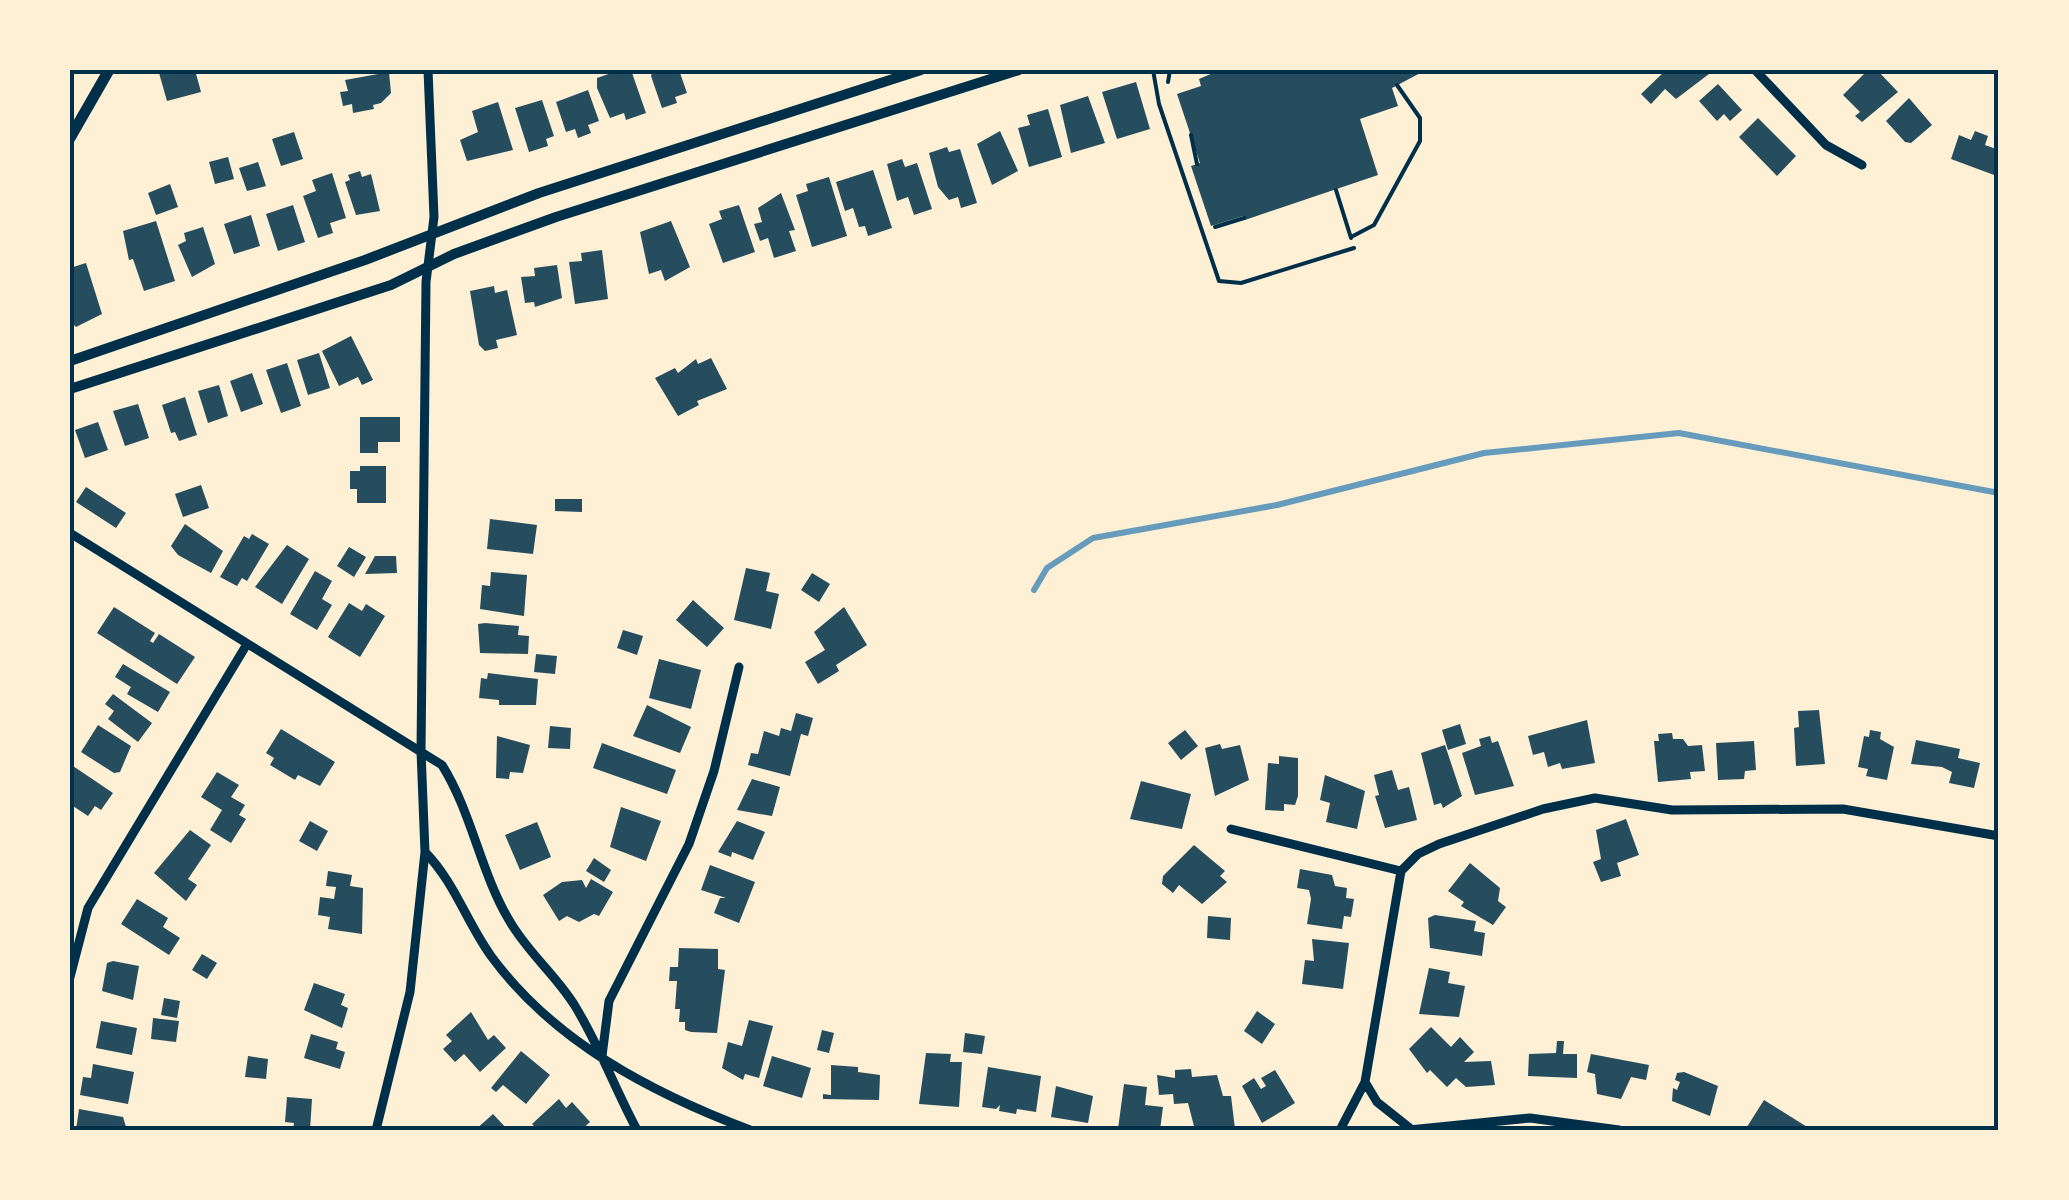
<svg xmlns="http://www.w3.org/2000/svg" width="2069" height="1200" font-family="'Space Grotesk',sans-serif">
<style>
.lines{fill:none;stroke-linecap:round;stroke-linejoin:round}
.stream{stroke:#669bbc;stroke-width:6}
.building{fill:#264d5e}
.path{stroke:#003049;stroke-width:4}
.service{stroke:#003049;stroke-width:4}
.minor{stroke:#003049;stroke-width:9}
.tertiary{stroke:#003049;stroke-width:10}
.secondary{stroke:#003049;stroke-width:11}
.neatline{fill:none;stroke:#003049;stroke-width:4}
</style>
<rect width="100%" height="100%" fill="#fdf0d5"/>
<g class="lines">
<!-- stream -->
<path class="stream" d="M1034 590 1047 568 1093 538 1277 505 1484 453 1679 433 1999 493"/>
</g>
<!-- building -->
<path class="building" d="M170 70H195L201 92 167 101 159 73Z
M620 70H631L646 113 626 120 624 113 610 118 597 88V78Z
M653 70H679L687 93 675 97 677 103 662 108 651 76Z
M1220 70H1426L1392 88 1398 106 1360 119 1378 175 1245 220 1243 216 1211 226 1191 166 1200 163 1177 94 1201 86 1199 79Z
M1666 70H1706L1709 74 1676 99 1665 89 1651 104 1641 94Z
M1868 70H1877L1898 92 1862 122 1855 116 1860 112 1843 95Z
M389 72 391 93 381 103 373 105 374 109 353 113 352 104 343 106 340 92 348 91 345 80Z
M1136 82 1150 129 1117 139 1102 92Z
M1718 84 1742 110 1730 121 1724 114 1717 121 1699 101Z
M588 90 599 121 588 125 591 133 578 138 575 129 566 132 556 102Z
M1088 96 1105 143 1071 153 1060 105Z
M1909 98 1932 125 1911 143 1905 142 1886 121Z
M542 100 554 136 546 139 548 146 529 152 515 108Z
M498 102 513 150 467 161 460 140 478 132 472 111Z
M1048 109 1062 157 1029 167 1018 128 1030 125 1027 115Z
M1758 118 1796 156 1777 176 1739 137Z
M1000 131 1018 171 992 185 977 144Z
M1975 131 1988 136 1985 145 1999 150 1994 175 1951 159 1959 135 1971 140Z
M294 132 303 159 281 166 272 139Z
M947 147 949 152 960 149 977 203 961 208 958 197 949 200 938 187 929 153Z
M228 157 234 179 215 184 209 162Z
M902 159 905 167 917 163 932 209 914 215 908 197 897 201 887 164Z
M258 162 266 186 247 191 239 168Z
M873 170 892 228 868 236 865 226 859 227 853 208 845 211 836 182Z
M360 171 362 177 371 174 380 211 356 215 345 182 350 180 348 175Z
M332 173 346 218 330 223 333 233 318 238 303 196 316 191 312 180Z
M829 177 847 236 812 247 796 195 808 191 806 184Z
M170 184 178 207 156 215 148 193Z
M781 193 795 230 789 231 796 251 774 258 768 238 760 241 754 224 762 222 758 208Z
M293 205 305 242 278 251 266 214Z
M739 205 755 252 723 263 709 224 722 219 719 211Z
M251 215 260 246 234 254 224 224Z
M156 221 175 281 144 291 133 259 129 260 123 231Z
M671 221 690 267 665 281 661 270 649 274 640 232Z
M203 227 215 264 192 277 178 245 186 241 184 233Z
M602 250 608 299 575 304 569 262 582 261 581 253Z
M86 263 102 314 76 327 70 321V268Z
M557 265 562 298 535 307 534 302 525 303 521 277 535 276 534 268Z
M494 286 495 293 507 290 517 335 496 340 498 348 485 351 479 345 470 291Z
M351 336 373 380 362 385 358 377 339 386 322 351Z
M319 353 330 388 308 395 297 360Z
M711 358 727 389 697 401 699 405 678 416 655 378 675 368 678 373 696 359 698 364Z
M287 363 301 406 281 413 266 370Z
M252 373 263 404 241 412 230 381Z
M219 385 228 416 208 423 198 391Z
M185 397 197 435 179 441 175 432 171 433 162 405Z
M138 404 149 438 125 446 113 411Z
M360 417H400V442H378V453H360Z
M98 422 108 450 85 458 75 430Z
M360 466H386V503H357V489H350V471H360Z
M201 485 209 508 183 517 175 494Z
M86 487 126 513 116 528 76 502Z
M555 499H582V512L555 511Z
M490 519 537 525 533 554 487 549Z
M185 524 223 551 211 573 178 555 171 546Z
M252 534 269 544 247 581 242 578 237 586 220 577 244 536 249 539Z
M287 545 309 559 282 604 255 587Z
M349 547 366 557 354 577 337 566Z
M375 556H396L397 573 365 574Z
M746 568 770 573 766 591 779 594 771 629 734 620Z
M315 571 332 581 322 599 332 605 317 630 290 614Z
M491 572 527 575 524 616 480 609 482 585 490 586Z
M812 573 830 584 819 602 801 590Z
M693 600 724 628 707 647 676 620Z
M349 603 362 611 366 604 385 616 360 657 328 637Z
M114 607 155 633 150 641 153 643 159 634 195 657 177 684 97 633Z
M844 607 867 645 836 665 839 671 818 684 805 662 825 650 814 632Z
M485 623 519 626 518 635 529 636 528 654 480 653 478 624Z
M623 630 643 636 637 655 617 648Z
M536 654 557 656 555 674 534 672Z
M659 659 701 670 691 709 649 698Z
M123 664 170 692 158 712 127 694 131 687 115 677Z
M488 673 538 679 536 705H499V700L479 698 481 678 487 679Z
M113 694 152 723 138 742 108 719 114 711 105 704Z
M647 705 691 727 680 753 633 736Z
M1819 710 1825 764 1796 766 1794 728 1799 727 1798 711Z
M796 713 813 718 808 736 801 734 790 776 748 765 751 753 758 754 764 731 779 736 781 728 791 731Z
M1587 720 1595 763 1562 769 1560 763 1548 767 1544 752 1533 755 1528 736Z
M1460 724 1466 744 1448 750 1442 730Z
M98 725 131 746 120 772 114 773 81 752Z
M550 726 571 728 570 749 548 748Z
M281 729 335 762 320 786 298 775 295 780 270 765 274 758 266 753Z
M1185 730 1198 746 1181 760 1168 743Z
M1870 730 1881 732 1880 739 1894 747 1887 780 1866 776 1868 769 1858 767 1864 736 1869 737Z
M1672 733 1673 739H1683L1688 746 1702 745 1705 771 1690 772 1691 779 1658 782 1654 741H1659L1658 734Z
M497 736 530 745 523 773 510 772 509 779 496 778Z
M1490 736 1492 743 1498 741 1514 786 1475 795 1462 753 1481 746 1479 739Z
M1916 740 1960 749 1958 758 1980 763 1974 788 1949 783 1952 772 1942 767 1911 764Z
M1754 741 1756 770 1745 771 1744 779 1718 780 1716 743Z
M602 743 676 770 667 794 593 768Z
M1220 744 1222 749 1240 745 1249 780 1215 796 1205 748Z
M1445 745 1462 796 1443 808 1441 803 1434 805 1421 753Z
M1279 756 1298 758V796L1295 805 1284 804V811L1265 810 1268 763 1279 764Z
M70 764 113 793 101 810 95 806 88 816 70 804Z
M1392 770 1398 790 1409 787 1417 820 1385 828 1375 796 1379 795 1374 775Z
M217 772 239 785 231 797 245 805 239 815 246 819 231 843 210 830 222 810 201 797Z
M1325 775 1365 791 1357 829 1326 822 1330 803 1320 800Z
M752 779 780 787 772 816 737 810Z
M1141 781 1191 794 1182 829 1130 819Z
M621 807 661 821 646 861 610 847Z
M1626 819 1639 855 1617 863 1621 876 1601 882 1593 862 1601 859 1596 830Z
M310 821 328 831 317 851 299 841Z
M737 821 765 832 753 860 732 852 731 857 718 852Z
M537 822 551 857 520 870 505 835Z
M190 830 211 845 188 879 197 885 186 901 154 873Z
M1194 845 1225 871 1220 876 1227 882 1202 904 1179 885 1173 893 1162 884 1163 876Z
M594 858 611 870 604 882 586 871Z
M1470 863 1500 888 1498 901 1506 907 1493 925 1461 906 1464 902 1448 891Z
M710 865 755 882 739 923 714 913 720 898H726L701 890Z
M1300 869 1332 875 1335 886 1347 888 1346 898 1354 899 1351 917 1344 916 1342 929 1307 924 1311 899 1309 890 1297 888Z
M328 871 352 875 350 886 363 888 362 934 328 929 330 917 318 915 320 897 334 899 336 887 326 886Z
M591 879 613 892 599 916 594 914 579 922 567 916 559 921 543 895 562 882 582 880 586 888Z
M137 899 168 918 163 927 180 938 169 955 121 924Z
M1435 915 1476 921 1474 931 1485 933 1482 956 1430 948 1428 918Z
M1208 916 1231 918 1230 940 1207 938Z
M1312 939 1349 943 1343 989 1302 984 1305 960 1314 961Z
M679 948 718 949V969L725 970 717 1033 691 1032 685 1030V1022H679L680 1009H675L677 981H669L670 967H678Z
M202 954 217 963 207 979 192 970Z
M113 961 139 966 133 1000 102 991 107 963Z
M1429 968 1450 972 1448 983 1465 986 1459 1017 1419 1014Z
M314 983 345 994 341 1005 348 1008 342 1028 304 1010Z
M164 998 180 1001 177 1018 161 1015Z
M1257 1011 1275 1024 1262 1044 1244 1031Z
M471 1012 488 1040 494 1035 506 1048 480 1072 464 1054 455 1062 443 1049 452 1041 446 1035Z
M153 1018 179 1021 176 1042 151 1039Z
M749 1020 773 1026 759 1078 745 1074 743 1080 722 1068 728 1042 742 1046Z
M101 1021 137 1028 132 1055 96 1048Z
M1431 1027 1451 1047 1460 1037 1474 1052 1464 1062 1491 1061 1495 1085 1466 1087 1456 1078 1447 1087 1430 1070 1427 1073 1409 1049Z
M822 1030 834 1033 829 1053 817 1050Z
M965 1033 985 1036 982 1054 963 1052Z
M311 1034 338 1042 336 1049 345 1052 340 1069 304 1058Z
M1557 1041H1564L1563 1054H1577V1078L1528 1076 1529 1054 1556 1053Z
M521 1051 550 1075 526 1104 503 1085 496 1092 491 1088Z
M926 1053 951 1054 950 1062H962L959 1107 919 1104Z
M1591 1054 1649 1065 1646 1080 1631 1077 1621 1099 1597 1094 1595 1074 1587 1072Z
M248 1056 268 1059 266 1079 245 1077Z
M772 1056 811 1068 802 1098 763 1086Z
M93 1064 134 1072 128 1104 80 1095 83 1077 91 1078Z
M831 1065 858 1067V1072L880 1075 879 1100 823 1099V1094L831 1095Z
M988 1067 1041 1076 1036 1112 1017 1109 1016 1114 999 1111 1000 1105 996 1109 982 1107Z
M1191 1069 1192 1077 1217 1075 1223 1096H1231L1235 1129 1195 1130 1188 1103 1174 1104 1173 1094 1159 1095 1157 1075 1175 1078V1070Z
M1275 1070 1295 1103 1262 1123 1242 1086 1254 1078 1261 1089 1266 1086 1261 1078Z
M1684 1072 1718 1086 1710 1116 1672 1101 1673 1088 1677 1090 1680 1082 1675 1080 1677 1073Z
M1124 1084 1147 1087 1145 1105 1163 1107 1160 1130 1118 1129Z
M1056 1086 1093 1096 1088 1123 1051 1117Z
M287 1097 312 1099 310 1130H293L294 1123 285 1122Z
M559 1099 566 1108 572 1102 590 1122 581 1130H538L532 1124Z
M1764 1100 1812 1130H1745Z
M79 1109 123 1117 127 1130H76Z
M493 1114 508 1130H475Z"/>
<g class="lines">
<!-- path -->
<path class="path" d="M1168 82 1170 70
M1191 135 1197 164
M1336 190 1351 238
M1215 227 1244 218
M1353 236 1374 225 1420 141V118L1397 85"/>
<!-- service -->
<path class="service" d="M1153 70 1159 104 1219 281 1241 283 1354 248"/>
<!-- minor -->
<path class="minor" d="M1755 70 1826 145 1862 165
M70 533 442 765C472 813 480 871 509 920 527 952 556 975 575 1006 599 1045 615 1089 637 1130
M1231 829 1401 871
M425 852C455 883 466 921 491 956 554 1042 652 1093 750 1130
M70 977 88 908 247 644
M602 1056 609 1001 689 844 714 771 739 667
M1365 1082 1377 1102 1411 1129
M376 1130 410 992 425 852 421 751 426 282 434 217 428 70
M1340 1130 1365 1082 1401 871 1418 854 1439 844 1543 809 1595 798 1672 810 1843 809 1999 836
M1409 1130 1530 1118 1619 1130"/>
<!-- tertiary -->
<path class="tertiary" d="M70 361 365 260 539 193 921 70
M70 389 391 285 454 254 556 217 1019 70"/>
<!-- secondary -->
<path class="secondary" d="M70 138 109 70"/>
</g>
<!-- border -->
<rect width="2069" height="1200" fill="none" stroke="#fdf0d5" stroke-width="145"/>
<rect x="72" y="72" width="1924" height="1056" class="neatline"/>
</svg>
